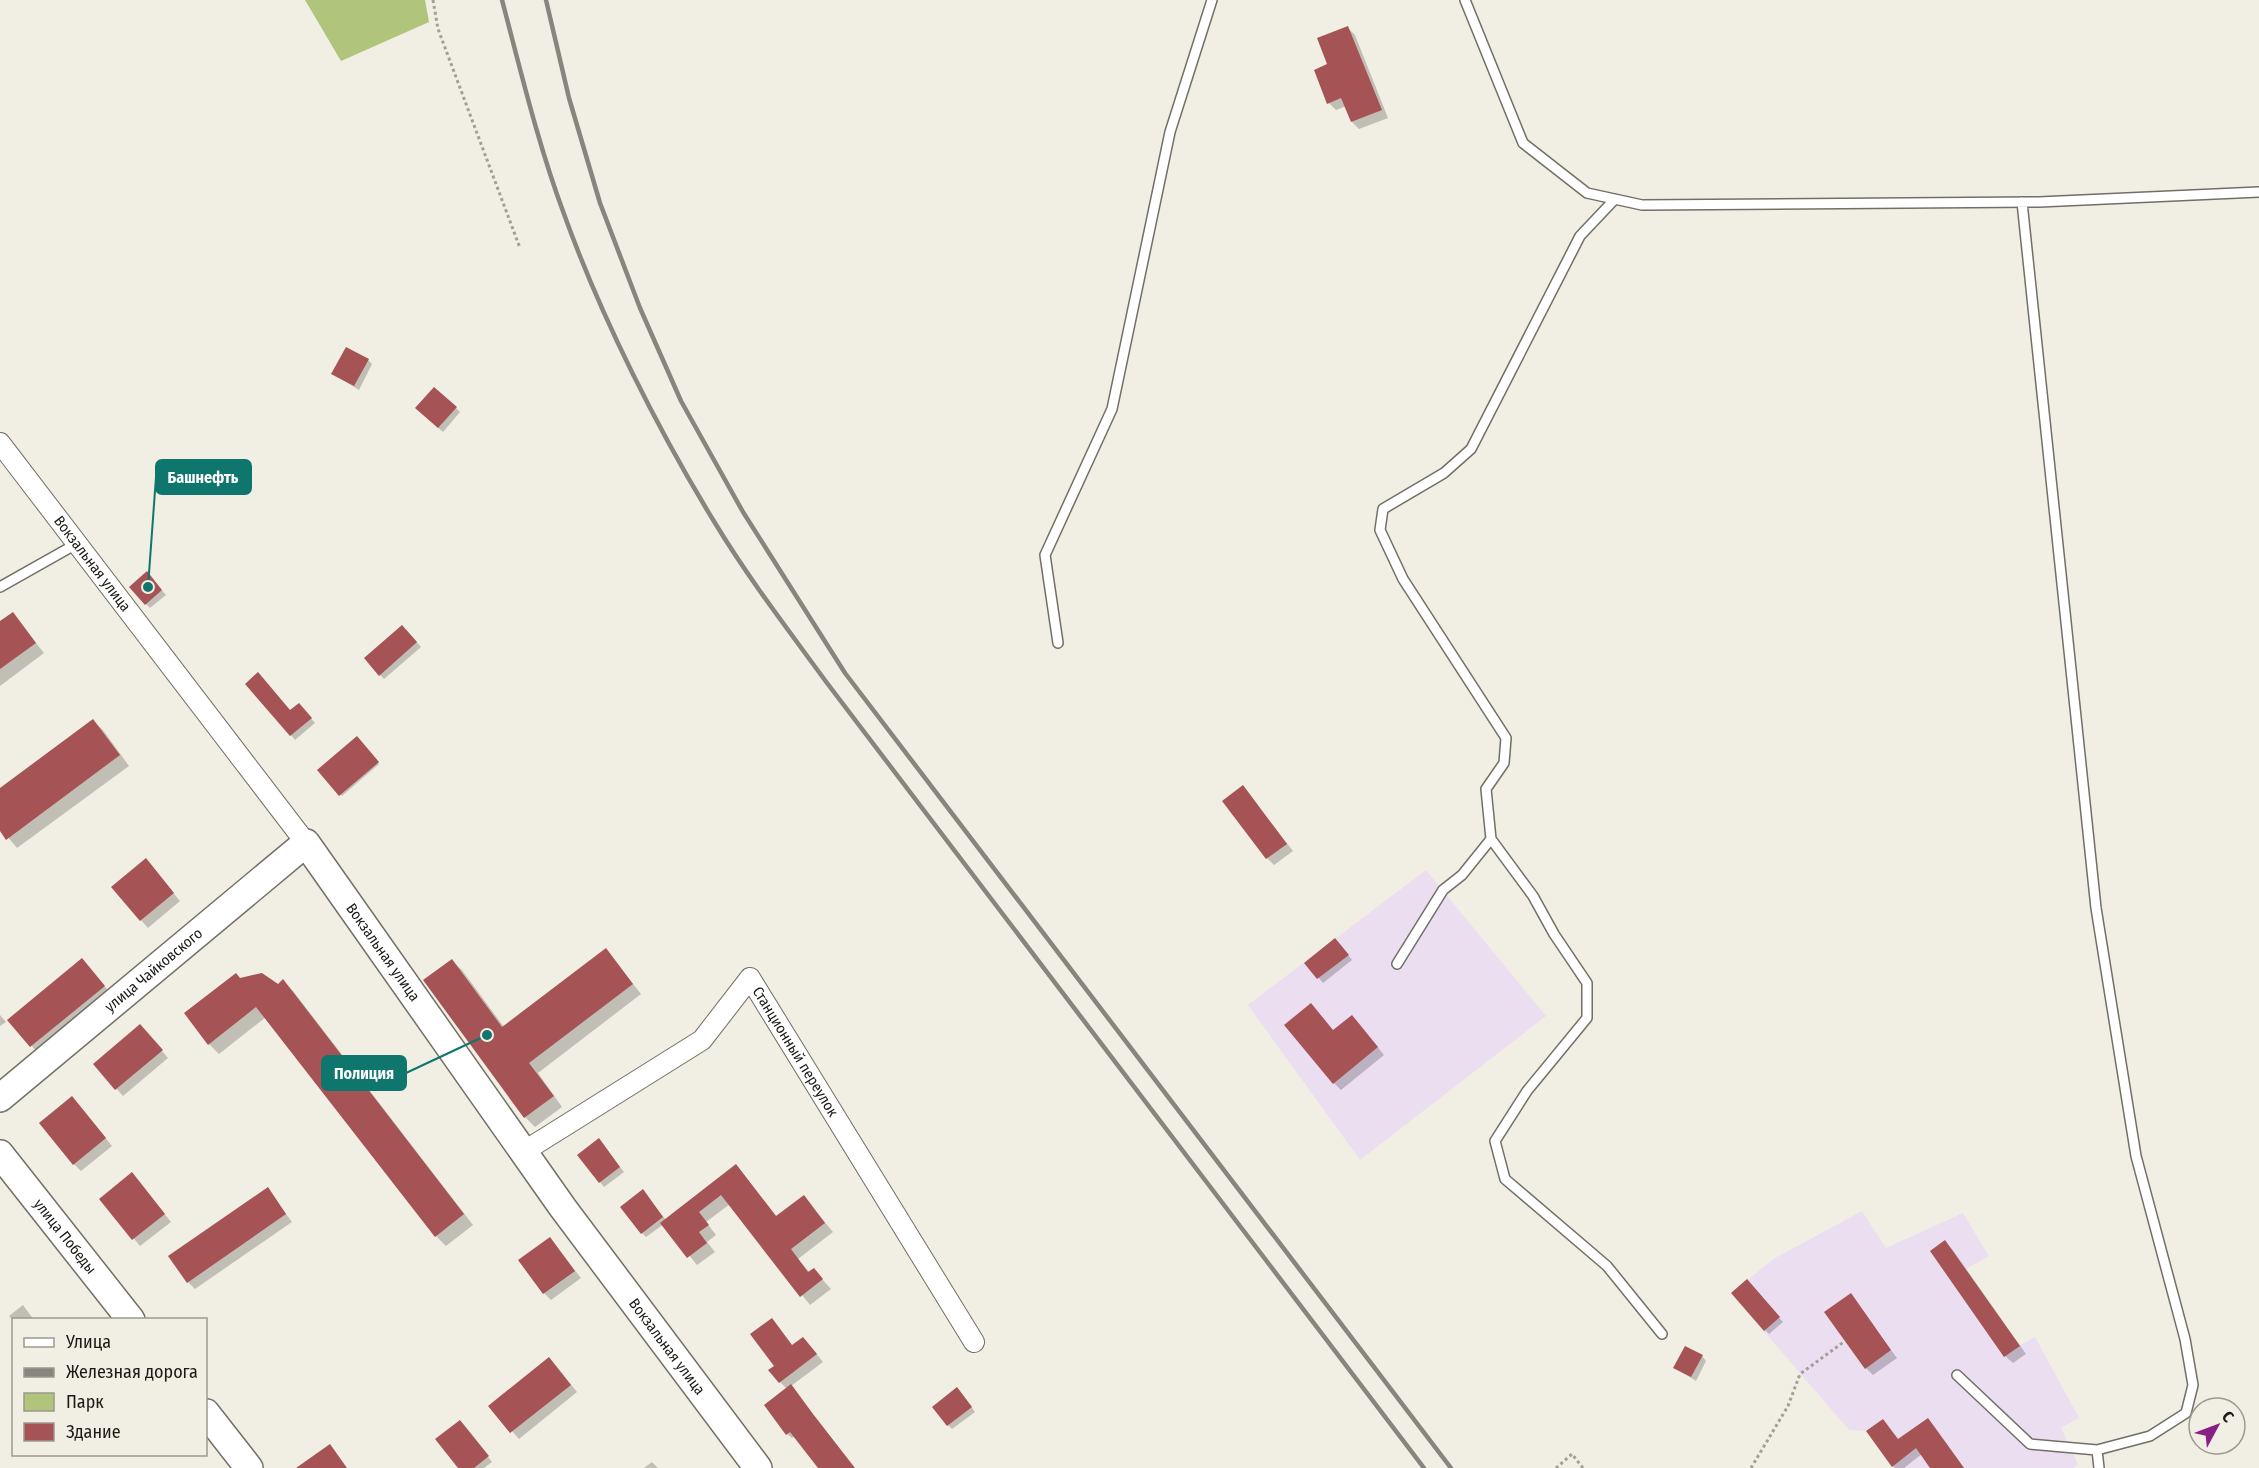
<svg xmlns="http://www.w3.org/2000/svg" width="2259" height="1468" font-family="'Fira Sans Condensed',sans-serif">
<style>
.industrial{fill:#ecdef1}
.green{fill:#b0c47c}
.shadow{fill:#0003}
.building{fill:#a55354}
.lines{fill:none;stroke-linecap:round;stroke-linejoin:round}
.lane-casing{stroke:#726f66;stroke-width:12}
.street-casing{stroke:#726f66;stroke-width:22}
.secondary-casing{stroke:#726f66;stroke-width:30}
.path{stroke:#a19f97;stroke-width:3;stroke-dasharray:3 3;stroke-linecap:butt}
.lane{stroke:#fff;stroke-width:9}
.street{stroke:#fff;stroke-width:20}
.secondary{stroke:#fff;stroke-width:27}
.rail{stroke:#87857e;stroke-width:4.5}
.labels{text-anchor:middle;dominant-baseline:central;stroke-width:6;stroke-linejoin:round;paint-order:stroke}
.street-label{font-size:15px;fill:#1b1a16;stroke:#f1eee3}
.leader{fill:none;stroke:#0f766e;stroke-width:2}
.callout-dot{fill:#0f766e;stroke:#f1eee3;stroke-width:2}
.callout{fill:#0f766e;stroke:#0f766e;stroke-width:2}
.callout-label{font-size:16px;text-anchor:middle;font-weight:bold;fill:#fff}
</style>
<rect width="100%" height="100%" fill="#f1eee3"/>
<!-- industrial -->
<path class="industrial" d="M1426 870 1546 1016 1360 1160 1248 1005Z
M1862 1211 1886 1248 1963 1213 1989 1256 1966 1269 2019 1346 2035 1337 2079 1418 2061 1428 2078 1464 2073 1468H1893L1866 1431 1849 1430 1731 1293 1775 1258Z"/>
<!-- green -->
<path class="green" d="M305 0H425L429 22 341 61Z"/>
<!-- shadow -->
<path class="shadow" d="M1348 28 1355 35 1388 118 1359 129 1352 122 1346 106 1336 110 1329 103V65Z
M368 360 372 364 359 390 333 374Z
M456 408 460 412 443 432 421 413Z
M151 578 166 595 150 608 146 604Z
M13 614 44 653 0 686V623Z
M407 631 421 647 384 679 380 675Z
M247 684 291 712 303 709 315 723 295 740Z
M93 721 103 730 129 766 17 848 0 828V790Z
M357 738 379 764 342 796 320 771Z
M1243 787 1293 851 1274 865 1267 858Z
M152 867 180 901 148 928 141 920Z
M1340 944 1352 960 1323 983 1306 963Z
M606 950 641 994 538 1073 562 1107 535 1127 525 1117 452 961 462 970 504 1027Z
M89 967 111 994 38 1053 9 1020Z
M240 980 278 985 283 981 293 991 473 1225 446 1246 436 1236 266 1017 219 1054 209 1044 186 1014Z
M0 1015 6 1022 0 1026Z
M1359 1024 1384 1055 1341 1090 1334 1083V1031Z
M147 1033 168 1058 123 1096 95 1064Z
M79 1105 112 1146 81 1171 74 1164Z
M603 1145 624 1172 604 1187 600 1182Z
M736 1166 777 1217 804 1197 833 1232 798 1259 810 1273 814 1270 831 1289 810 1305 730 1204 706 1222 716 1235 707 1242 715 1252 697 1265 664 1224 646 1237 642 1233 647 1196 666 1220Z
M139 1182 171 1222 140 1246 101 1199Z
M268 1189 292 1222 195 1289 188 1282Z
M550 1239 581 1278 551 1300 544 1293Z
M1945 1242 1952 1249 2026 1354 2013 1363 2005 1356 1932 1252Z
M1751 1286 1783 1322 1769 1334 1765 1330Z
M1850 1295 1897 1358 1873 1375 1866 1368Z
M23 1305 34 1320H14V1322L9 1316Z
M778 1327 793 1347 810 1346 823 1362 791 1386 854 1468H820L795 1436 792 1438 787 1434V1389L780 1382 776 1366Z
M1702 1356 1706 1361 1696 1381 1675 1368Z
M556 1366 577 1392 519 1439 490 1406Z
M962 1394 975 1412 952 1429 948 1425Z
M1928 1420 1934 1426 1964 1468H1932L1922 1454 1904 1468H1895L1893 1466 1899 1441Z
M464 1426 492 1462 484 1468H460Z
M652 1462 658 1468H644Z"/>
<!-- building -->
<path class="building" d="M1348 26 1382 110 1351 122 1341 98 1327 104 1314 70 1327 64 1317 38Z
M346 347 369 359 354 386 331 374Z
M434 387 457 407 438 428 415 408Z
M147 571 162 590 145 605 129 587Z
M13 612 36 643 0 669V621Z
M402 625 417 642 379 676 364 658Z
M258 672 290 710 299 703 312 718 290 736 245 684Z
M93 719 120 755 6 840 0 831V788Z
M357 736 379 762 339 796 317 770Z
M1243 785 1287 844 1266 859 1222 801Z
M146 858 174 893 140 921 111 887Z
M1335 938 1349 955 1317 979 1304 963Z
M606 948 633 984 529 1063 554 1096 524 1118 423 980 452 959 502 1027Z
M82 958 105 986 30 1047 7 1020Z
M236 973 240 978 262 973 278 984 283 979 464 1214 435 1237 256 1007 208 1045 184 1013Z
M1311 1003 1333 1030 1352 1015 1378 1047 1333 1084 1284 1025Z
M140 1024 163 1050 115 1090 93 1064Z
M72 1096 106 1138 73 1165 39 1123Z
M599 1138 620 1167 599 1183 577 1155Z
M736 1164 776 1216 804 1195 825 1223 791 1249 808 1272 814 1268 823 1279 800 1297 721 1195 699 1212 709 1225 699 1232 707 1243 687 1258 660 1223Z
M132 1172 165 1214 132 1240 99 1199Z
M268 1187 286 1214 187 1283 168 1256Z
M643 1189 663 1217 641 1234 620 1207Z
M550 1237 575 1271 543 1294 518 1260Z
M1945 1240 2020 1346 2004 1357 1930 1251Z
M1747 1279 1780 1317 1764 1331 1731 1293Z
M1851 1293 1891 1350 1865 1369 1824 1312Z
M772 1318 792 1345 803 1337 817 1354 779 1383 768 1370 774 1366 750 1334Z
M1685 1346 1703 1355 1691 1377 1673 1368Z
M549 1357 571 1385 510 1433 488 1406Z
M791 1384 813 1414 855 1468H818L790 1432 786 1435 764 1405Z
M957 1387 972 1407 947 1426 932 1407Z
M1928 1418 1964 1468H1930L1916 1448 1892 1467 1866 1431 1883 1419 1898 1439Z
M460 1420 489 1456 474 1468H458L435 1439Z
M330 1444 347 1468H296Z"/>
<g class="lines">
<defs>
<path id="lane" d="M1465 0 1523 143 1587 193 1642 205 2039 202 2259 192
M1615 199 1580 236 1471 449 1444 473 1383 509 1380 530 1403 579 1506 738 1504 763 1486 789 1491 839 1533 896 1554 934 1587 983V1018L1527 1091 1495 1141 1505 1179 1607 1266 1662 1334
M0 587 78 543
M1058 643 1045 555 1112 409 1170 132 1212 0
M1397 964 1443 890 1462 875 1491 839
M1957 1375 2030 1444 2097 1450 2150 1436 2186 1413 2193 1385 2185 1339 2136 1156 2096 908 2022 202
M2097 1450 2099 1468"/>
<g id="street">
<path id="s1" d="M0 443 306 843"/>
<path id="s2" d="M523 1152 702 1040 750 978 974 1342"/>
</g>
<g id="secondary">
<path id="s3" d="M0 1098 306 843 563 1208 758 1468"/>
<path id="s4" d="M0 1154 131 1320"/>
<path d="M206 1413 249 1468"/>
</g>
</defs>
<!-- lane casing -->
<use href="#lane" class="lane-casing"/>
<!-- street casing -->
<use href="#street" class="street-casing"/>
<!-- secondary casing -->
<use href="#secondary" class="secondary-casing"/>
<!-- path -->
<path class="path" d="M433 0 438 29 520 248
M1556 1468 1572 1454 1583 1468
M1751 1468 1788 1406 1800 1374 1845 1341"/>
<!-- lane -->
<use href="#lane" class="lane"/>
<!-- street -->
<use href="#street" class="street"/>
<!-- secondary -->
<use href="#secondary" class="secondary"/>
<!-- rail -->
<path class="rail" d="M502 0C521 72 538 144 564 214 601 317 658 430 715 523 749 579 789 631 827 683L1424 1468
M546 0 569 98 600 203 640 308 681 401 743 512 845 673 1451 1468"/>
</g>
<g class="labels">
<!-- street labels -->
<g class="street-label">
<text stroke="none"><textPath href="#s1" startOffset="152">Вокзальная улица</textPath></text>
<text stroke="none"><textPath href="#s3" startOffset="532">Вокзальная улица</textPath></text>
<text stroke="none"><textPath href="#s3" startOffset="200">улица Чайковского</textPath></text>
<text stroke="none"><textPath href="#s2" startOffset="376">Станционный переулок</textPath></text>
<text stroke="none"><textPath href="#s4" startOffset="105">улица Победы</textPath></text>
<text stroke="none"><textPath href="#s3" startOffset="1018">Вокзальная улица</textPath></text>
</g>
</g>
<!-- callouts -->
<path class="leader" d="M148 587L156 477M487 1035L406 1073"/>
<g class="callout-dot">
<circle cx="148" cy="587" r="6"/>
<circle cx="487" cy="1035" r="6"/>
</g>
<g class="callout">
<rect x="156" y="460" width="95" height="34" rx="6"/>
<rect x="322" y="1056" width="84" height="34" rx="6"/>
</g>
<g class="callout-label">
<text x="203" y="483">Башнефть</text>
<text x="364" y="1079">Полиция</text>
</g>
<!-- legend -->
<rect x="12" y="1318" width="195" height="138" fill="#f1eee3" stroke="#9b9991" stroke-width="1.5"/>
<rect x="24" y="1338" width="30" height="9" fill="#ffffff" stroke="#9b9991" stroke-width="1.5"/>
<text x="66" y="1348" font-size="18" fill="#1b1a16">Улица</text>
<rect x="24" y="1368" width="30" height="9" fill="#87857e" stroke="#9b9991" stroke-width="1.5"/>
<text x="66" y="1378" font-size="18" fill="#1b1a16">Железная дорога</text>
<rect x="24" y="1393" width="30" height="18" fill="#b0c47c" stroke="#9b9991" stroke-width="1.5"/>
<text x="66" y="1408" font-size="18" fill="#1b1a16">Парк</text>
<rect x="24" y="1423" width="30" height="18" fill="#a55354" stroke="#9b9991" stroke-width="1.5"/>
<text x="66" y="1438" font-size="18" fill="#1b1a16">Здание</text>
<!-- north arrow -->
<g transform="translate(2217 1426) rotate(49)"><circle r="28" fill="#f1eee3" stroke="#9b9991" stroke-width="1.5"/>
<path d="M0-4.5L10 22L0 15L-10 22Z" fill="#891e84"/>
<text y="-9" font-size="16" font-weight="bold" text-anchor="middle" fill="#1b1a16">С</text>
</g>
</svg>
